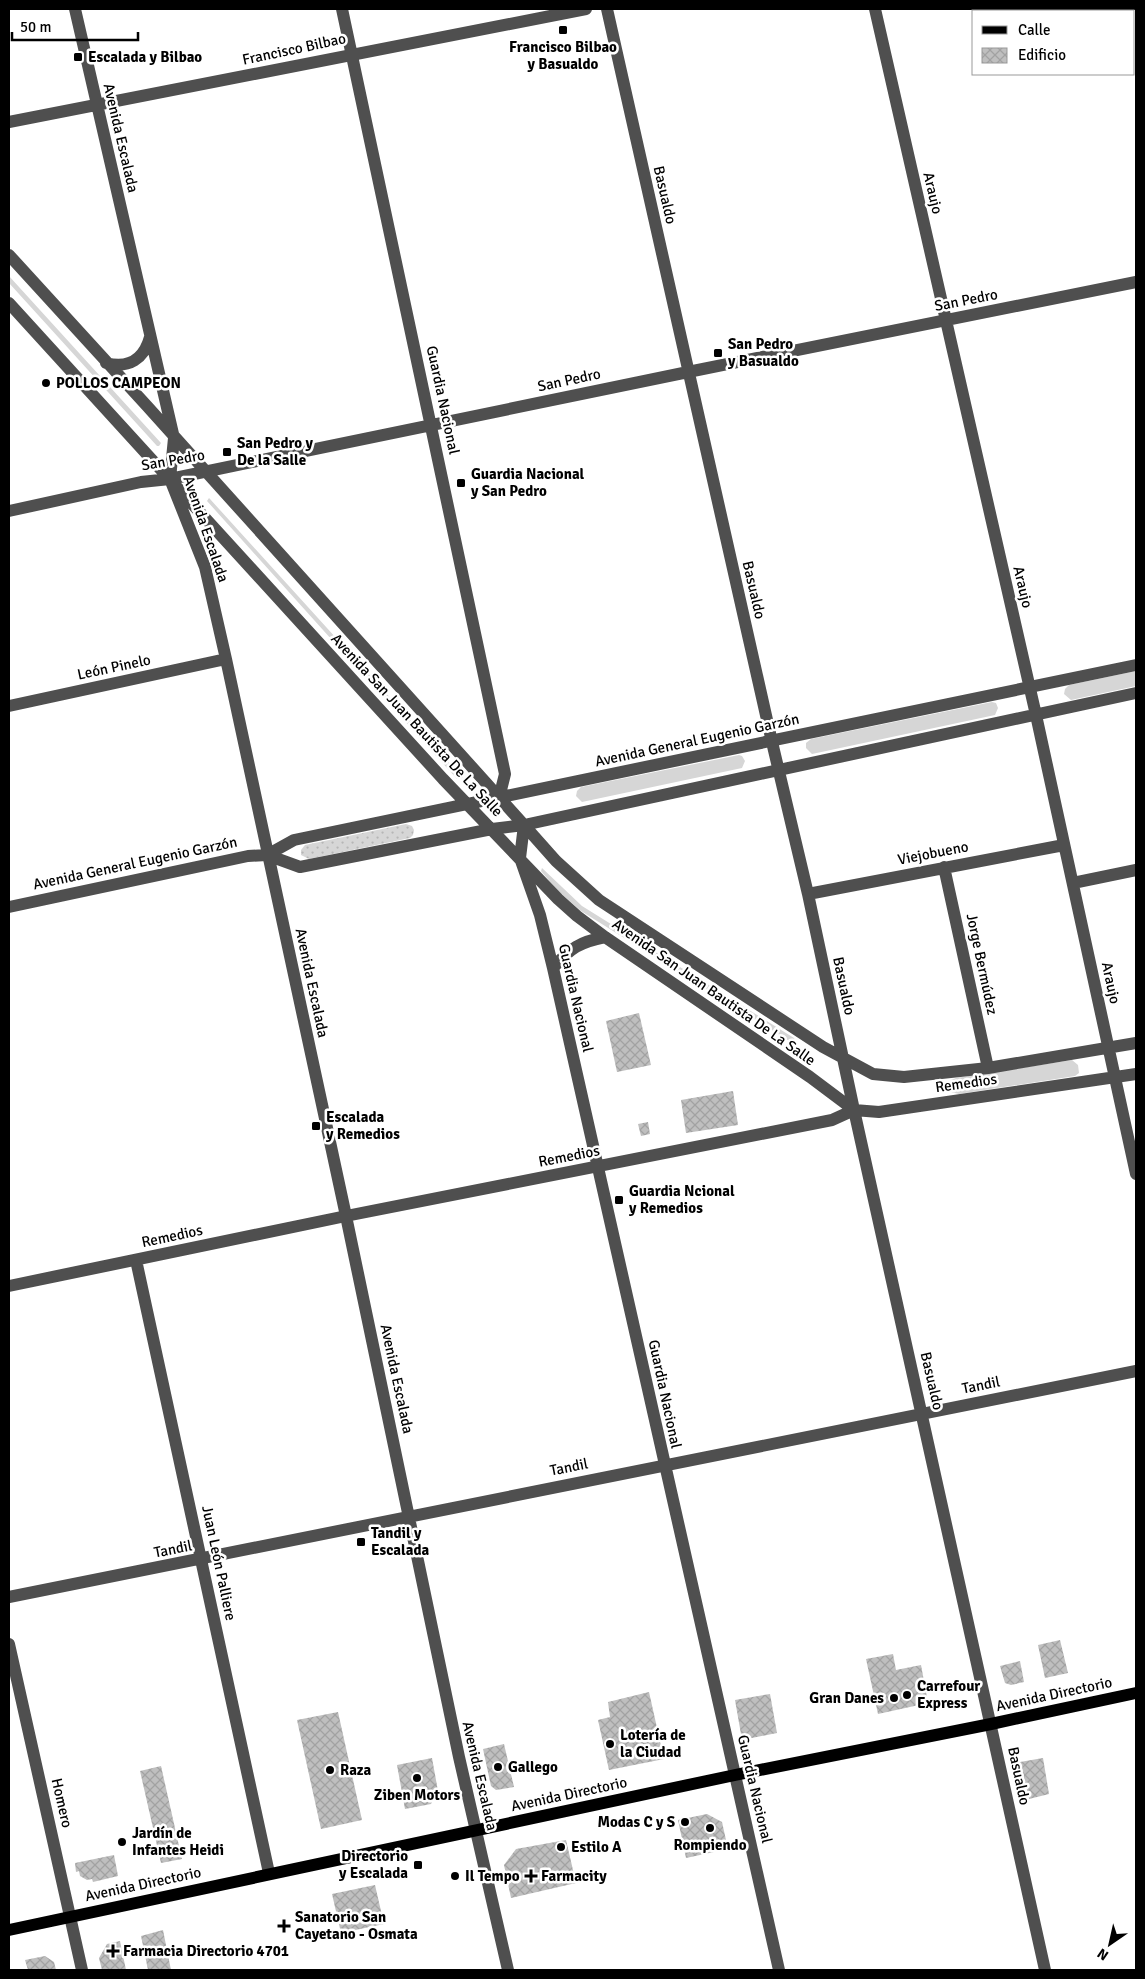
<svg xmlns="http://www.w3.org/2000/svg" width="1145" height="1979" font-family="Signika,sans-serif">
<style>
.grass{fill:#d6d6d6}
.park{fill:url(#park-dots)}
.building{fill:url(#building-cross-hatch)}
.lines{fill:none;stroke-linecap:round;stroke-linejoin:round}
.minor{stroke:#4f4f4f;stroke-width:12}
.major{stroke:#000;stroke-width:12}
.poi-dot{fill:#000;stroke:#fff;stroke-width:2}
.labels{text-anchor:middle;dominant-baseline:central;stroke-width:5;stroke-linejoin:round;paint-order:stroke}
.poi-label{font-size:15px;font-weight:bold;fill:#000;stroke:#fff;text-anchor:start}
.street-label{font-size:15px;fill:#000;stroke:#fff}
</style>
<defs>
<pattern id="park-dots" width="8" height="8" patternUnits="userSpaceOnUse" patternTransform="scale(1.25)"><rect width="8" height="8" fill="#d6d6d6"/><path d="M2 2h.1M6 6h.1" fill="none" stroke="#b6b6b6" stroke-width="1.8" stroke-linecap="round"/></pattern>
<pattern id="building-cross-hatch" width="8" height="8" patternUnits="userSpaceOnUse" patternTransform="scale(1.25)"><rect width="8" height="8" fill="#bfbfbf"/><path d="M0 0l8 8M0 8l8-8" fill="none" stroke="#a2a2a2"/></pattern>
</defs>
<rect width="100%" height="100%" fill="#fff"/>
<!-- grass -->
<path class="grass" d="M9 276 161 443 159 446H157L9 283Z
M209 498 210 499 463 778 457 779 207 501Z
M1136 671V686L1071 700 1064 694 1065 689 1069 685Z
M992 702 996 703 998 708 995 715 812 754 806 748V743L811 739Z
M739 755 742 756 745 761 742 768 582 802 576 796 577 791 581 787Z
M542 868 582 906 794 1038 795 1041 791 1042 581 911 557 890 541 871Z
M1072 1060 1078 1065 1079 1073 1075 1076 959 1094 951 1092 948 1086 951 1080 956 1078Z"/>
<!-- park -->
<path class="park" d="M406 824 412 826 414 830 413 835 410 838 309 859 301 855V850L305 845Z"/>
<!-- building -->
<path class="building" d="M639 1013 651 1065 617 1072 606 1021Z
M733 1091 738 1125 686 1133 681 1100Z
M648 1122 650 1134 641 1136 638 1124Z
M1060 1640 1068 1673 1045 1678 1038 1645Z
M893 1654 896 1670 921 1665 928 1703 878 1714 866 1659Z
M1020 1661 1024 1682 1011 1685 1005 1683 1000 1666Z
M649 1692 664 1759 609 1770 598 1720 610 1717 608 1702Z
M770 1694 777 1733 742 1740 735 1700Z
M338 1712 362 1820 321 1829 297 1720Z
M504 1744 514 1787 496 1790 491 1786 483 1749Z
M432 1758 438 1791 431 1804 405 1809 397 1765Z
M1043 1758 1049 1794 1029 1799 1020 1762Z
M161 1766 182 1859 161 1863 140 1771Z
M707 1814 722 1822 728 1849 686 1858 678 1820Z
M566 1840 576 1883 511 1898 504 1865 516 1849Z
M114 1855 118 1876 93 1882 92 1879 87 1880 80 1876 79 1871 76 1872 75 1863Z
M375 1885 384 1924 341 1933 332 1894Z
M163 1930 171 1970H148L141 1936Z
M120 1941 126 1970H102L99 1958 107 1944Z
M45 1956 54 1962 56 1970H28L25 1960Z"/>
<g class="lines">
<!-- minor -->
<path class="minor" d="M75 9 174 438 170 479 205 567 226 659 346 1216 459 1757 508 1970
M342 9 505 774 499 798
M607 9 772 742 808 894 854 1110 1045 1970
M875 9 1036 715 1136 1174
M9 122 586 9
M9 255 147 406 524 825 556 861 599 900 823 1047 873 1074 904 1077 988 1068 1136 1043
M9 303 443 779 558 899 577 916 605 937 810 1077 854 1110
M106 363C129 369 144 359 150 337
M9 511 141 482 170 479 688 372 1136 282
M9 706 226 659
M524 825 520 858 540 915 553 968 779 1970
M267 855 300 867 492 829 524 825 1136 693
M944 867 988 1068
M1073 883 1136 870
M808 894 1064 845
M9 907 248 856 267 855 294 840 1136 665
M553 968C570 948 580 942 605 937
M136 1260 269 1873
M9 1286 346 1216 832 1120 854 1110 879 1112 1136 1074
M9 1597 1136 1371
M9 1644 82 1970"/>
<!-- major -->
<path class="major" d="M9 1930 735 1775 991 1724 1136 1693"/>
</g>
<!-- markers -->
<g class="poi-dot">
<rect x="558" y="25" width="10" height="10" rx="2.5"/>
<rect x="73" y="52" width="10" height="10" rx="2.5"/>
<rect x="713" y="348" width="10" height="10" rx="2.5"/>
<circle cx="46" cy="383" r="5"/>
<rect x="222" y="447" width="10" height="10" rx="2.5"/>
<rect x="456" y="478" width="10" height="10" rx="2.5"/>
<rect x="311" y="1121" width="10" height="10" rx="2.5"/>
<rect x="614" y="1195" width="10" height="10" rx="2.5"/>
<rect x="356" y="1537" width="10" height="10" rx="2.5"/>
<circle cx="907" cy="1695" r="5"/>
<circle cx="894" cy="1698" r="5"/>
<circle cx="610" cy="1744" r="5"/>
<circle cx="498" cy="1767" r="5"/>
<circle cx="330" cy="1770" r="5"/>
<circle cx="417" cy="1778" r="5"/>
<circle cx="685" cy="1822" r="5"/>
<circle cx="710" cy="1828" r="5"/>
<circle cx="122" cy="1842" r="5"/>
<circle cx="561" cy="1847" r="5"/>
<rect x="413" y="1860" width="10" height="10" rx="2.5"/>
<circle cx="455" cy="1876" r="5"/>
<path d="M528.5 1868.5h5v5h5v5h-5v5h-5v-5h-5v-5h5z"/>
<path d="M281.5 1918.5h5v5h5v5h-5v5h-5v-5h-5v-5h5z"/>
<path d="M110.5 1943.5h5v5h5v5h-5v5h-5v-5h-5v-5h5z"/>
</g>
<g class="labels">
<!-- poi labels -->
<g class="poi-label">
<text x="563" y="47" text-anchor="middle">Francisco Bilbao<tspan x="563" dy="17">y Basualdo</tspan></text>
<text x="88" y="57">Escalada y Bilbao</text>
<text x="728" y="344">San Pedro<tspan x="728" dy="17">y Basualdo</tspan></text>
<text x="56" y="383">POLLOS CAMPEON</text>
<text x="237" y="443">San Pedro y<tspan x="237" dy="17">De la Salle</tspan></text>
<text x="471" y="474">Guardia Nacional<tspan x="471" dy="17">y San Pedro</tspan></text>
<text x="326" y="1117">Escalada<tspan x="326" dy="17">y Remedios</tspan></text>
<text x="629" y="1191">Guardia Ncional<tspan x="629" dy="17">y Remedios</tspan></text>
<text x="371" y="1533">Tandil y<tspan x="371" dy="17">Escalada</tspan></text>
<text x="917" y="1686">Carrefour<tspan x="917" dy="17">Express</tspan></text>
<text x="884" y="1698" text-anchor="end">Gran Danes</text>
<text x="620" y="1735">Lotería de<tspan x="620" dy="17">la Ciudad</tspan></text>
<text x="508" y="1767">Gallego</text>
<text x="340" y="1770">Raza</text>
<text x="417" y="1795" text-anchor="middle">Ziben Motors</text>
<text x="675" y="1822" text-anchor="end">Modas C y S</text>
<text x="132" y="1833">Jardín de<tspan x="132" dy="17">Infantes Heidi</tspan></text>
<text x="710" y="1845" text-anchor="middle">Rompiendo</text>
<text x="571" y="1847">Estilo A</text>
<text x="408" y="1856" text-anchor="end">Directorio<tspan x="408" dy="17">y Escalada</tspan></text>
<text x="465" y="1876">Il Tempo</text>
<text x="541" y="1876">Farmacity</text>
<text x="295" y="1917">Sanatorio San<tspan x="295" dy="17">Cayetano - Osmata</tspan></text>
<text x="123" y="1951">Farmacia Directorio 4701</text>
</g>
<!-- street labels -->
<g class="street-label">
<text transform="translate(294 49) rotate(-12)">Francisco Bilbao</text>
<text transform="translate(121 138) rotate(77)">Avenida Escalada</text>
<text transform="translate(933 193) rotate(77)">Araujo</text>
<text transform="translate(665 195) rotate(77)">Basualdo</text>
<text transform="translate(966 300) rotate(-11)">San Pedro</text>
<text transform="translate(569 380) rotate(-12)">San Pedro</text>
<text transform="translate(443 400) rotate(78)">Guardia Nacional</text>
<text transform="translate(173 460) rotate(-10)">San Pedro</text>
<text transform="translate(206 529) rotate(71)">Avenida Escalada</text>
<text transform="translate(1023 587) rotate(77)">Araujo</text>
<text transform="translate(754 590) rotate(77)">Basualdo</text>
<text transform="translate(114 667) rotate(-12)">León Pinelo</text>
<text transform="translate(417 725) rotate(47)">Avenida San Juan Bautista De La Salle</text>
<text transform="translate(697 740) rotate(-12)">Avenida General Eugenio Garzón</text>
<text transform="translate(933 853) rotate(-11)">Viejobueno</text>
<text transform="translate(135 863) rotate(-12)">Avenida General Eugenio Garzón</text>
<text transform="translate(982 964) rotate(78)">Jorge Bermúdez</text>
<text transform="translate(312 983) rotate(78)">Avenida Escalada</text>
<text transform="translate(1111 983) rotate(78)">Araujo</text>
<text transform="translate(844 986) rotate(78)">Basualdo</text>
<text transform="translate(714 992) rotate(35)">Avenida San Juan Bautista De La Salle</text>
<text transform="translate(576 998) rotate(77)">Guardia Nacional</text>
<text transform="translate(966 1083) rotate(-8)">Remedios</text>
<text transform="translate(569 1156) rotate(-11)">Remedios</text>
<text transform="translate(172 1236) rotate(-12)">Remedios</text>
<text transform="translate(397 1379) rotate(78)">Avenida Escalada</text>
<text transform="translate(932 1381) rotate(77)">Basualdo</text>
<text transform="translate(981 1385) rotate(-11)">Tandil</text>
<text transform="translate(665 1394) rotate(78)">Guardia Nacional</text>
<text transform="translate(569 1467) rotate(-11)">Tandil</text>
<text transform="translate(173 1549) rotate(-11)">Tandil</text>
<text transform="translate(219 1563) rotate(78)">Juan León Palliere</text>
<text transform="translate(1054 1694) rotate(-12)">Avenida Directorio</text>
<text transform="translate(480 1776) rotate(77)">Avenida Escalada</text>
<text transform="translate(1019 1776) rotate(78)">Basualdo</text>
<text transform="translate(755 1789) rotate(77)">Guardia Nacional</text>
<text transform="translate(569 1794) rotate(-12)">Avenida Directorio</text>
<text transform="translate(62 1803) rotate(77)">Homero</text>
<text transform="translate(143 1884) rotate(-12)">Avenida Directorio</text>
</g>
</g>
<!-- border -->
<rect width="1145" height="1979" fill="none" stroke="#000000" stroke-width="20"/>
<!-- legend -->
<rect x="972" y="10" width="162" height="65" fill="#ffffff" stroke="#999999"/>
<rect x="982" y="26" width="25" height="8" fill="#000000" stroke="#999999"/>
<text x="1018" y="35" font-size="15" fill="#000000">Calle</text>
<rect x="982" y="48" width="25" height="15" fill="url(#building-cross-hatch)" stroke="#999999"/>
<text x="1018" y="60" font-size="15" fill="#000000">Edificio</text>
<!-- north arrow -->
<g transform="translate(1110 1944) rotate(214)" stroke="#ffffff" stroke-width="4" paint-order="stroke">
<path d="M0-4L9 19L0 12L-9 19Z" fill="#000000"/>
<text y="-8" font-size="14" font-weight="bold" text-anchor="middle" fill="#000000">N</text>
</g>
<!-- scale -->
<path d="M12 32v8h126v-8" fill="none" stroke="#000000" stroke-width="2.5"/>
<text x="20" y="32" font-size="15" fill="#000000" stroke="#ffffff" stroke-width="4" paint-order="stroke">50 m</text>
</svg>
